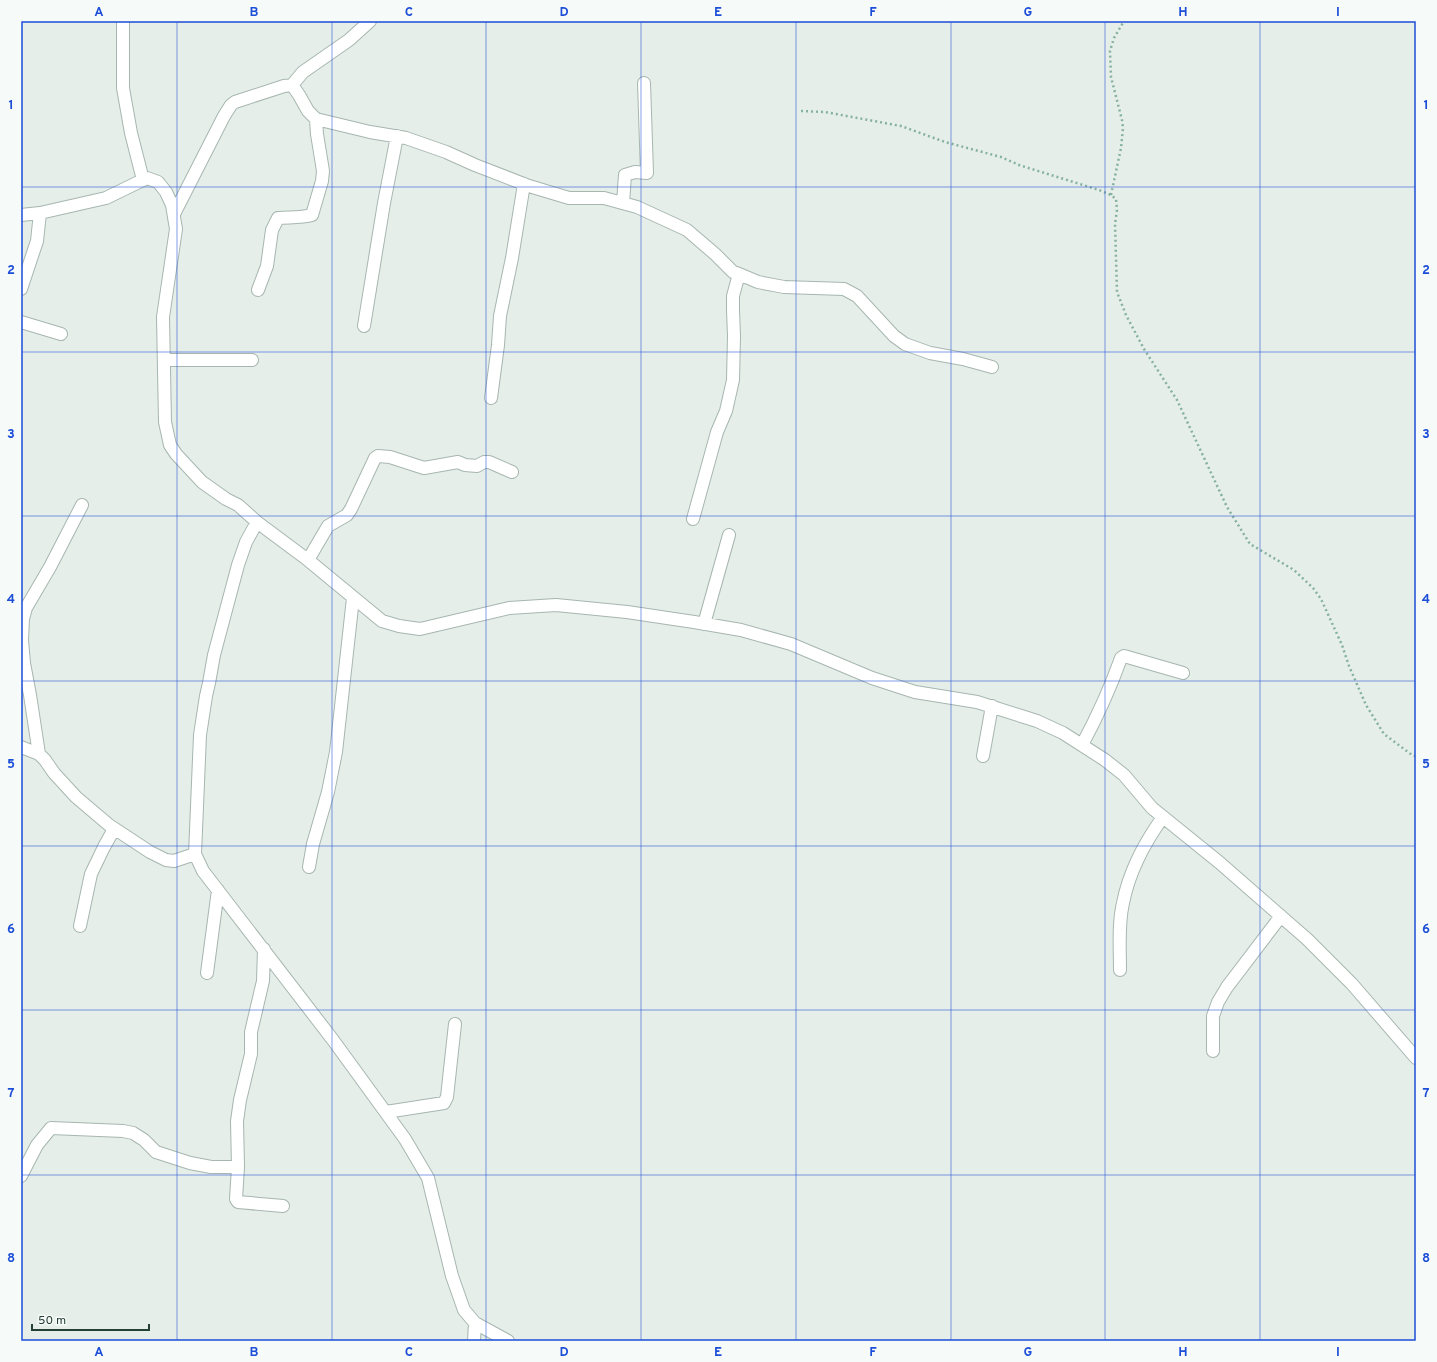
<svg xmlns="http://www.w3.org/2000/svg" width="1437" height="1362" font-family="Overpass,sans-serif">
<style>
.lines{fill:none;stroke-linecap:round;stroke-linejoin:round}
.minor-casing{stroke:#a7b6b0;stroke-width:14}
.path{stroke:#86b19f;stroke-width:2.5;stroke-dasharray:2 3;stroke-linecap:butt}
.minor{stroke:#fff;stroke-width:12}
.grid{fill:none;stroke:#1d4ed8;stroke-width:1;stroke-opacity:0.55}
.neatline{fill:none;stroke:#1d4ed8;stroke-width:1.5}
.grid-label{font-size:13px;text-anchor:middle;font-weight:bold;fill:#1d4ed8}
</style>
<rect width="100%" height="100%" fill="#e5eee9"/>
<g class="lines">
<defs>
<path id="minor" d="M123 21V88L131 133 143 180
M292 85 303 72 349 40 370 21
M623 203 625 175 635 172 647 173 644 83
M174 214 224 116 231 105 235 102 284 86 292 85 299 95 308 111 316 119 370 132 406 138 446 152 475 165 529 186 569 198H604L637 207 687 230 715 254 733 272 739 274 758 282 784 287 844 289 857 296 894 336 905 344 930 353 963 359 992 367
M21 215 40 213 106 198 147 178 158 182 166 192 172 205 176 229 163 317 165 422 170 445 176 454 202 482 226 499 238 505 257 522 308 560 382 621 399 626 420 629 509 608 556 605 627 612 694 622 741 630 791 644 872 678 915 692 977 702 1037 721 1063 733 1105 760 1124 775 1152 808 1220 863 1307 939 1352 984 1416 1058
M21 289 37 241 40 213
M258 290 267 266 272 230 278 218C289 217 301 218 312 215L322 181 323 171 317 134 316 119
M21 322 61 334
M364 326 384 203 397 136
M164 360H252
M491 398 498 345 500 316 512 258 524 184
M693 519 717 432 726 411 733 380 734 336 733 310V296L739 274
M257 522 246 542 238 565 214 655 209 683 206 696 200 735 195 854 203 871 333 1040 405 1139 428 1178 452 1276 464 1310 475 1323 508 1341
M308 560 328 526 347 515 351 509 375 458 378 456 390 457 424 468 458 462 465 465 477 466 484 462H489L512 472
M704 624 729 535
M1082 745C1097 717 1110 689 1121 658L1124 656 1183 673
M21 747 39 754 45 760 54 773 76 797 109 825 150 852 166 860 174 861 195 854
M39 754 30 695 24 663 22 640 23 619 26 608 50 567 82 505
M983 756 992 706
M309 867 313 844 328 792 336 752 353 598
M80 926 91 874 104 847 114 829
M1120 970C1120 948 1118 924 1123 903 1129 872 1145 842 1163 817
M207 973 218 890
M1213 1051V1016L1218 1002 1227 987 1281 916
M386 1112 444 1103 447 1097 455 1024
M238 1167 236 1199 238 1202 283 1206
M21 1176 37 1145 51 1128 123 1131 133 1133 144 1140 156 1152 190 1163 211 1167H238L237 1121 240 1100 251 1054V1032L263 981 264 949
M474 1341 475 1323"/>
</defs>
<!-- minor casing -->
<use href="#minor" class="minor-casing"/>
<!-- path -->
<path class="path" d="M801 111 825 112 901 126 945 142 1001 157 1019 165 1099 190 1111 195 1116 199 1117 210 1115 224 1117 292 1126 315 1144 349 1177 400 1227 507 1250 544 1294 570 1313 588 1321 599 1342 645 1349 666 1366 705 1384 734 1412 755 1416 756
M1111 195 1121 148 1123 128 1122 120 1111 77 1110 51 1114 38 1124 21"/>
<!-- minor -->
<use href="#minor" class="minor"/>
</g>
<!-- grid -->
<path class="grid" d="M177 21V1341M332 21V1341M486 21V1341M641 21V1341M796 21V1341M951 21V1341M1105 21V1341M1260 21V1341M21 187H1416M21 352H1416M21 516H1416M21 681H1416M21 846H1416M21 1010H1416M21 1175H1416"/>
<!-- border -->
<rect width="1437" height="1362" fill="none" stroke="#f6faf8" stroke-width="44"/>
<!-- scale -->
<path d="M32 1324v6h117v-6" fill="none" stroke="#244036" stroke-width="2"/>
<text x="38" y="1324" font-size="12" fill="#244036" stroke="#f6faf8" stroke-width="3" paint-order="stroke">50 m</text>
<rect x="22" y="22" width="1393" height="1318" class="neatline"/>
<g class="grid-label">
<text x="99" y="16">A</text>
<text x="254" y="16">B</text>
<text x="409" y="16">C</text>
<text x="564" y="16">D</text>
<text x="718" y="16">E</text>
<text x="873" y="16">F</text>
<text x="1028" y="16">G</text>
<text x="1183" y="16">H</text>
<text x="1338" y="16">I</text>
<text x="11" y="109">1</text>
<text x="1426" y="109">1</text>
<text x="11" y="274">2</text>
<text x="1426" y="274">2</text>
<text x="11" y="438">3</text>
<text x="1426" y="438">3</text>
<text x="11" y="603">4</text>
<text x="1426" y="603">4</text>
<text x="11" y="768">5</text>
<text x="1426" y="768">5</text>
<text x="11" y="933">6</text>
<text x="1426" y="933">6</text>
<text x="11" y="1097">7</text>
<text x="1426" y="1097">7</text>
<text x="11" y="1262">8</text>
<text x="1426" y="1262">8</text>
<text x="99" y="1356">A</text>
<text x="254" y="1356">B</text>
<text x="409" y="1356">C</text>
<text x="564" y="1356">D</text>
<text x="718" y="1356">E</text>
<text x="873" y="1356">F</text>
<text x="1028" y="1356">G</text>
<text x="1183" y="1356">H</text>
<text x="1338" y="1356">I</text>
</g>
</svg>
